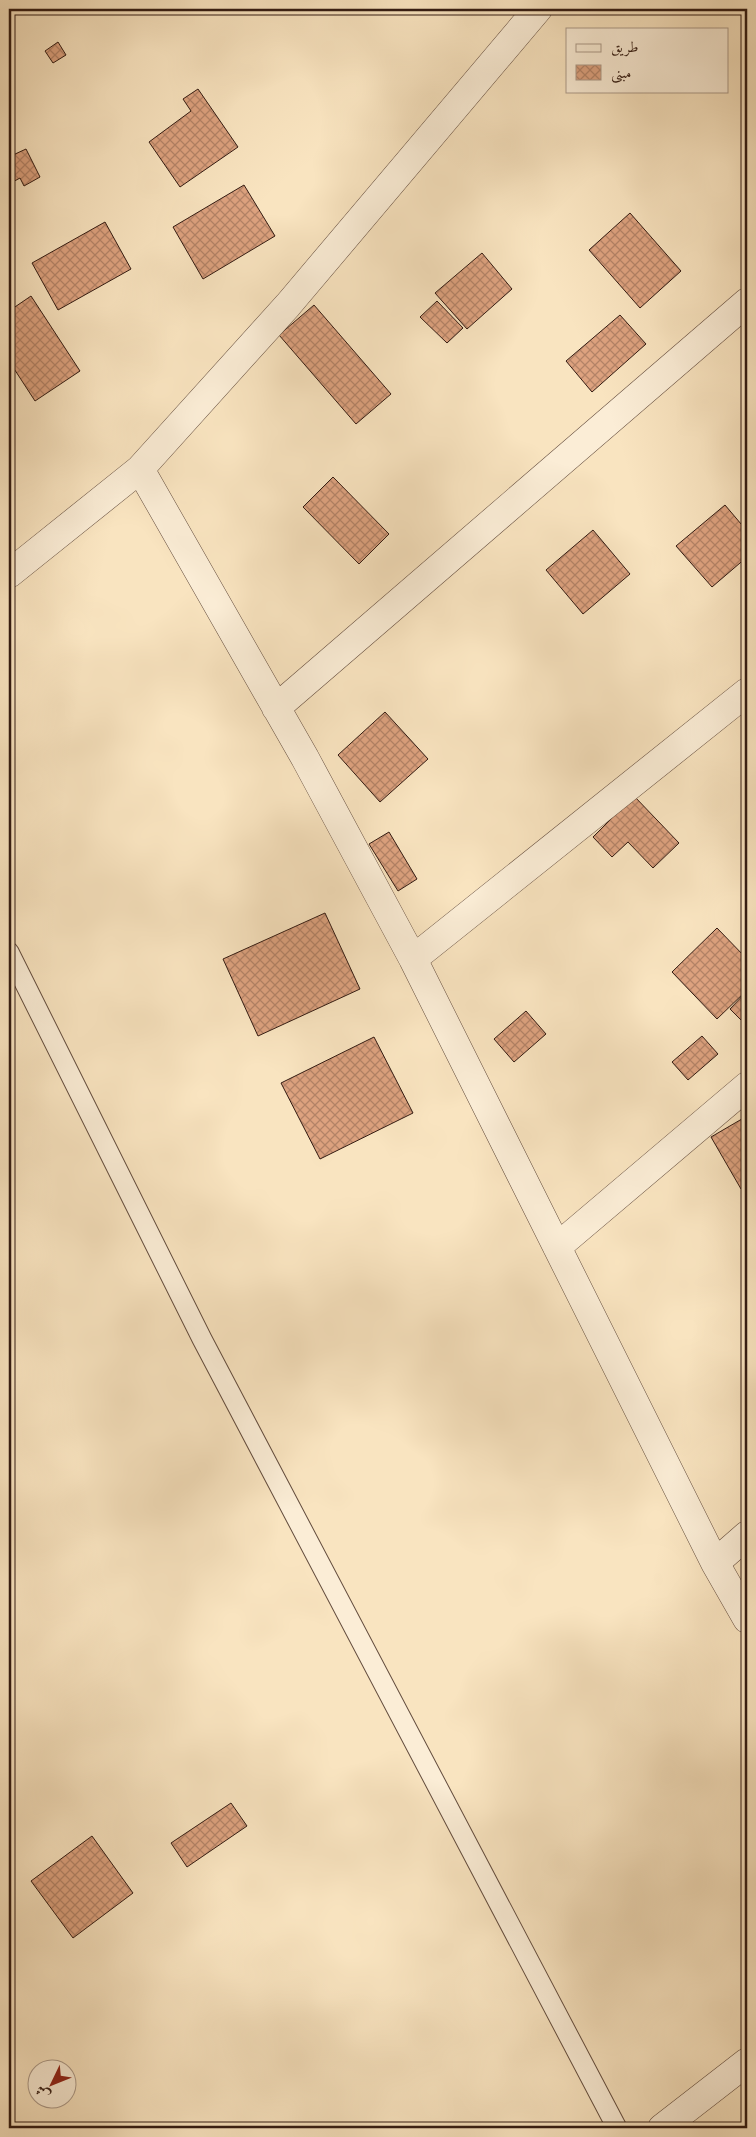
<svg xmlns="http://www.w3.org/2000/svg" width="756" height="2137" font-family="'Old Standard TT',Amiri,serif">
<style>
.building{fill:url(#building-cross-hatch);stroke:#331b12}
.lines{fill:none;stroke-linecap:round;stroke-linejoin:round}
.service-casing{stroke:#644d3e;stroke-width:21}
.minor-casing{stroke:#644d3e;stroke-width:29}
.service{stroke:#fbedd6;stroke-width:19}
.minor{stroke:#fbedd6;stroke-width:28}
</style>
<defs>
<pattern id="building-cross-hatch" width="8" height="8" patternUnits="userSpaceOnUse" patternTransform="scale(1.25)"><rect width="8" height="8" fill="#dda27f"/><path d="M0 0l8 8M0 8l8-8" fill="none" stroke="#b48367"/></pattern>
</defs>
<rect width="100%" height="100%" fill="#f9e4c0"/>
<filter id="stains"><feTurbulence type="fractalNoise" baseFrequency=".004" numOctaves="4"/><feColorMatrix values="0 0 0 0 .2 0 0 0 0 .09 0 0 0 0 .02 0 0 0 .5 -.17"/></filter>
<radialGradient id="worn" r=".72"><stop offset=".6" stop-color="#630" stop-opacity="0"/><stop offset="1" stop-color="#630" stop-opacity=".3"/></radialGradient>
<!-- building -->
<path class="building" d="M58 42 66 55 53 63 45 51Z
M198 89 238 147 180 187 149 142 191 111 183 99Z
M9 148 13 155 26 149 40 177 24 186 20 178 9 184Z
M244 185 275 236 203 279 173 227Z
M630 213 681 271 640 308 589 250Z
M105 222 131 269 58 310 32 263Z
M482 253 512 289 467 329 435 293Z
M31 296 80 371 35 401 9 361V311Z
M437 301 463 328 447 343 420 317Z
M314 305 391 394 356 424 279 335Z
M620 315 646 344 592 392 566 361Z
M333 477 389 534 359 564 303 507Z
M725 505 747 531V557L712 587 676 546Z
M593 530 630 574 583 614 546 570Z
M385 712 428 759 380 802 338 755Z
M634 796 679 843 653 868 628 842 612 857 593 837Z
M389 832 417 879 398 891 369 844Z
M325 913 360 989 258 1036 223 959Z
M717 928 747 959V990L717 1019 672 972Z
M747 991V1026L730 1009Z
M526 1011 546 1034 514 1062 494 1039Z
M702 1036 718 1054 688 1080 672 1062Z
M374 1037 413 1113 320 1159 281 1083Z
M747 1116V1185L741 1189 711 1137Z
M231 1803 247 1826 187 1867 171 1843Z
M92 1836 133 1893 73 1938 31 1881Z"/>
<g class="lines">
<defs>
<path id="service" d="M9 952 202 1339 617 2128"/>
<path id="minor" d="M140 469 305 758 413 959 715 1563 747 1619
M9 574 140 469 288 305 538 9
M276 708 747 302
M413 959 747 692
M557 1247 747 1086
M715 1563 747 1535
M662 2128 747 2062"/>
</defs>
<!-- service casing -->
<use href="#service" class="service-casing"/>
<!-- minor casing -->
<use href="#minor" class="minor-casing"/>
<!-- service -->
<use href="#service" class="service"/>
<!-- minor -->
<use href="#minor" class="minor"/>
</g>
<!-- margin -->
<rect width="756" height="2137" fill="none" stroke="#f9e4c0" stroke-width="30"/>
<rect x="10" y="10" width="736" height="2117" fill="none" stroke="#331b12" stroke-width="2.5"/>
<rect x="15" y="15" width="726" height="2107" fill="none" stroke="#331b12"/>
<!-- legend -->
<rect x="566" y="28" width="162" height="65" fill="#fbedd6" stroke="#ab9988"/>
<rect x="576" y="44" width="25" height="8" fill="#fbedd6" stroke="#ab9988"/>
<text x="611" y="52" font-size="15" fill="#331b12">طريق</text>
<rect x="576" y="65" width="25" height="15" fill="url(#building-cross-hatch)" stroke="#ab9988"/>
<text x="611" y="78" font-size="15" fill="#331b12">مبنى</text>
<!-- north arrow -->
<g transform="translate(52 2084) rotate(227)"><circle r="24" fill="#fbedd6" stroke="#ab9988"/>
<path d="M0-4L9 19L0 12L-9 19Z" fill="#8f2418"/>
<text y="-8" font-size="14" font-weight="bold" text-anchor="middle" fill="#331b12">ش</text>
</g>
<rect width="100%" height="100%" filter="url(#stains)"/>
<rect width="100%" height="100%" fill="url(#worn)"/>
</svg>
